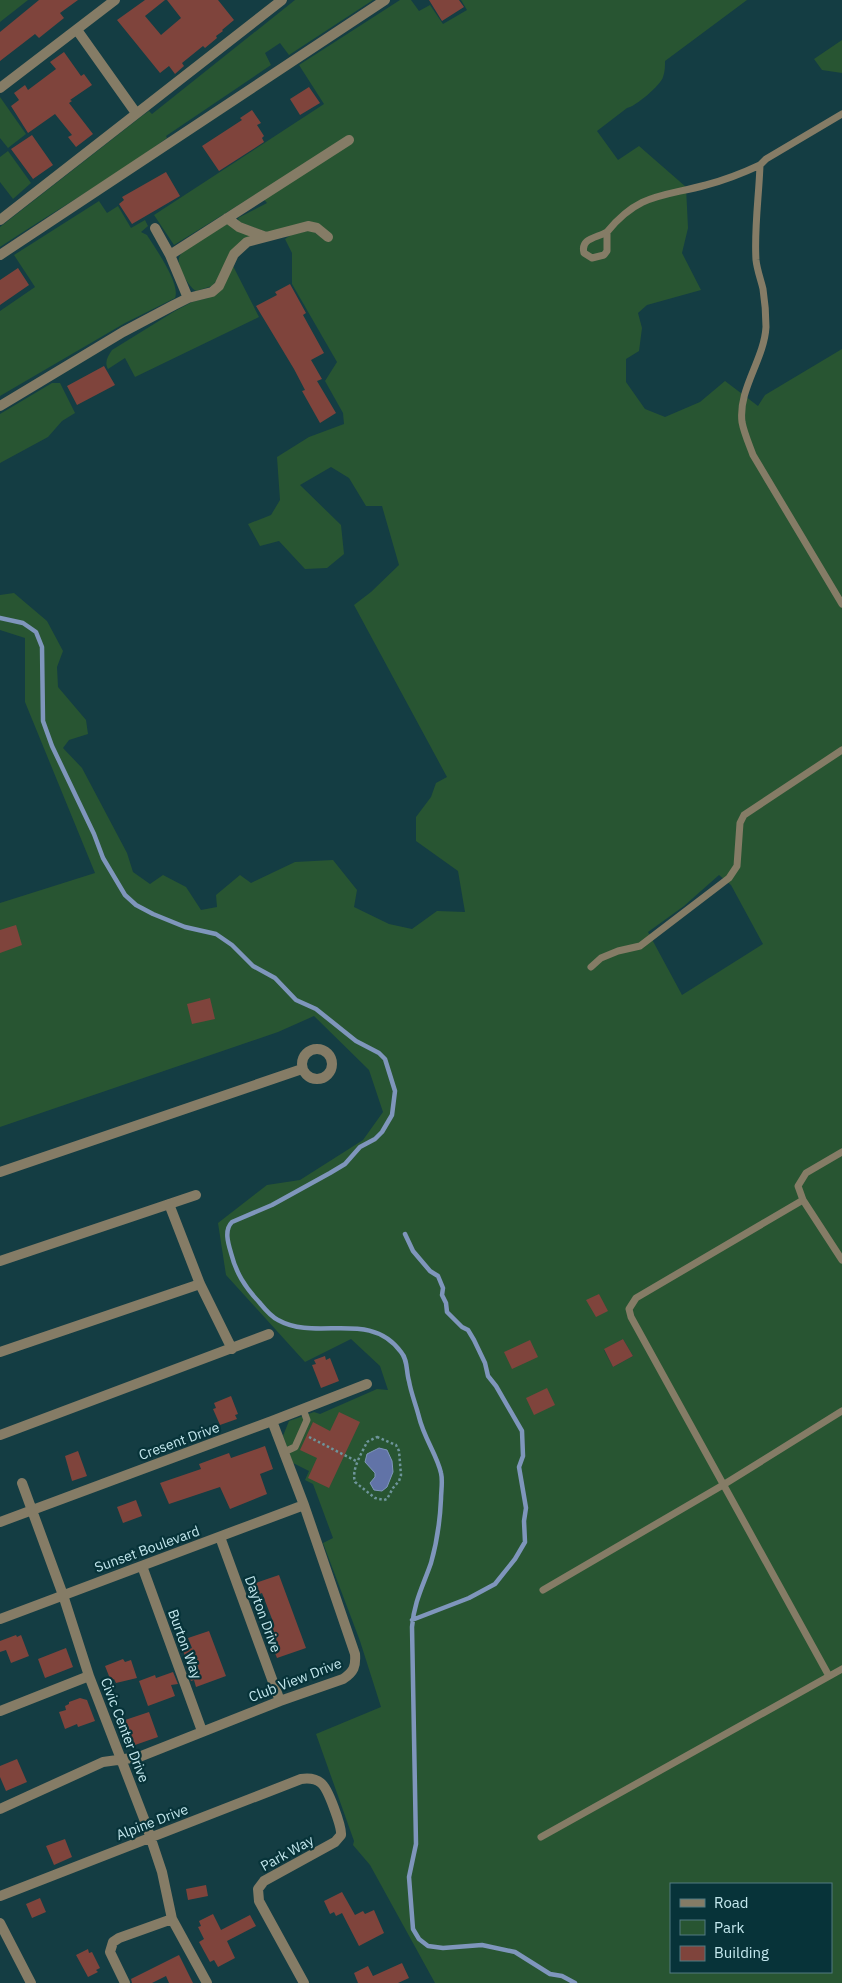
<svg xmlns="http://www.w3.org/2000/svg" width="842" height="1983" font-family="'IBM Plex Sans',sans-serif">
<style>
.green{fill:#285532;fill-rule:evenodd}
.water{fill:#6173a7;stroke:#7f96bc}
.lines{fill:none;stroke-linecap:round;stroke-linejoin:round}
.stream{stroke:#7f96bc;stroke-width:4.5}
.building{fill:#7f443c}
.path{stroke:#6e959b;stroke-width:2.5;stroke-dasharray:2.5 2.5;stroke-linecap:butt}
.service{stroke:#857c66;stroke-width:7}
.minor{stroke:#857c66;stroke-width:10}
.labels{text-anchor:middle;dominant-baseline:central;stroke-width:4.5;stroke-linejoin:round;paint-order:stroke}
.street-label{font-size:14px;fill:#c4e8ee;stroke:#073339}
</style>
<rect width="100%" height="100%" fill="#143d43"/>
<!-- green -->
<path class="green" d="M0 0H28L0 22Z
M295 0H373L289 55 280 43 265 53 271 65 166 136 167 138C114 177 56 210 0 247V227L142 116 149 111 152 114Z
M400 0H411L419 11 430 5 443 24 467 10 461 0H747L665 61C665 66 665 72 663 77 661 85 635 107 627 108L597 131 618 160 639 146 686 187 688 228 682 253 701 290 647 305 638 313 642 328 639 351 626 359V382L645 409 665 417 700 402 725 381 758 406 765 395 842 349V1983H435L370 1865 353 1845 354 1841 316 1734 381 1707 360 1641 323 1543 333 1538 313 1484 305 1480 309 1471 293 1463 283 1436 289 1421 314 1412 320 1414 377 1389 388 1390 380 1366 351 1339 305 1362 226 1275 218 1223 267 1185 300 1180 363 1140 383 1112 369 1070 314 1016 278 1032 0 1127V903L95 873 25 702V638L0 630V595L14 593 47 621 63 651 57 667 58 687 86 720 88 734 69 740 63 748 82 768 127 853 133 872 150 884 163 875 186 887 201 910 217 907 216 895 240 875 251 883 295 862 333 860 357 890 354 907 389 924 412 929 437 911 465 912 458 871 416 841V817L431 797 436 783 447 777 354 605 371 592 399 565 382 506H366L349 478 331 467 300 485 341 525 344 554 327 568 305 569 279 541 260 546 248 524 271 515 280 500 277 457 309 437 344 424 343 413 325 381 337 362 292 284V253L285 239 291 235 311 230 328 242 331 239 320 226 269 233 239 222 238 218 267 203 258 193 174 245 154 215 324 104 299 65ZM719 875 731 885 763 944 682 995 648 932 684 906ZM623 1339 633 1356 613 1367 604 1350ZM671 1884H831V1972H671Z
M842 40V73L822 70 814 59Z
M0 97 26 134 8 148 0 138Z
M8 151 31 183 13 199 0 182V157Z
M99 201 107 213 118 206 131 228 145 220 148 226 141 232 147 235C155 248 181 284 175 298L125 323 0 396V311L35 287 14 255Z
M228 223 254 237 212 286 196 291C189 287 180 271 179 263 178 258 180 255 183 251Z
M232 264 259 317 135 377 125 358 108 369C104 362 108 356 112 350L175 311 192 302 208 298Z
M52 383H60L75 413 62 421 48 437 0 463V414Z"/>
<!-- water -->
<path class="water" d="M379 1448 387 1450 392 1461 393 1472 387 1487 382 1491 374 1490 370 1483 375 1477V1473L365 1462 367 1454Z"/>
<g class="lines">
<!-- stream -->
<path class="stream" d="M0 618 23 623 36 632 42 647 43 721 52 746 94 834 103 858 125 895 136 905 153 914 185 927 216 934 232 945 253 966 275 978 296 1000 316 1009 356 1041 379 1053 385 1059 395 1091 392 1115 382 1132 375 1139 360 1147 345 1164 330 1173 272 1205 232 1222C224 1230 228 1243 231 1253 236 1273 245 1287 259 1302 264 1308 270 1316 278 1320 317 1342 370 1309 401 1352 408 1360 406 1371 409 1381 411 1393 416 1405 419 1417 424 1438 437 1455 441 1473 443 1481 441 1491 441 1499 440 1521 437 1542 431 1563 423 1586 414 1602 412 1627L416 1844 409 1877 413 1929 419 1939 428 1946 443 1948 482 1945 515 1952 550 1974 562 1976 575 1983
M405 1234 413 1251 430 1271 438 1276 443 1288 442 1295 446 1303 447 1312 462 1327 468 1330 474 1340 485 1363 488 1376 496 1386 522 1431 523 1456 519 1467 526 1508 524 1521 525 1542 515 1559 495 1584 469 1598 412 1620"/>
</g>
<!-- building -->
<path class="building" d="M39 0H78L60 13 64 18 39 38 35 34 0 61V32Z
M145 0H165L145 16 161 35 181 18 167 0H218L234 20 222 30 223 31 216 36 217 38 205 48 203 46 182 63 184 66 175 74 169 66 160 73 117 20Z
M429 0H459L464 7 442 21Z
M64 52 81 76 84 74 92 85 70 100 72 101 69 103 93 134 76 147 68 137 72 135 55 114 28 133 11 106 19 100 14 93 25 85 28 90 56 69 50 62Z
M309 87 320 103 300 115 290 99Z
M252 110 261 123 257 125 264 136 262 138 264 142 219 171 202 146 242 120 240 118Z
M32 135 53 165 33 179 11 149Z
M166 172 180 196 132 224 119 204 124 200 122 197Z
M18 268 29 285 0 305V280Z
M290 284 306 313 303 315 324 353 311 360 322 379 317 381 336 413 320 423 302 391 305 390 294 369 256 306 277 295 275 292Z
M104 366 115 385 77 405 67 386Z
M16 925 22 945 0 953V930Z
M210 998 215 1019 192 1024 187 1004Z
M599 1294 608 1311 596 1317 586 1300Z
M623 1339 633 1356 613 1367 604 1349Z
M530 1340 538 1357 512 1369 504 1352Z
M325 1356 326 1360 330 1358 339 1381 321 1388 312 1365 316 1364 314 1360Z
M547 1388 555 1405 534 1415 526 1398Z
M231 1396 238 1414 235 1415 237 1419 220 1425 213 1409 216 1408 214 1403Z
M339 1412 360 1422 329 1488 308 1478 317 1458 300 1450 313 1422 330 1431Z
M265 1446 273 1469 260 1474 267 1494 230 1509 220 1487 169 1504 160 1483 201 1469 199 1464 229 1453 231 1458Z
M78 1451 87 1476 72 1481 65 1456Z
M136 1500 142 1516 123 1523 117 1507Z
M279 1575 306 1648 277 1658 263 1622 272 1619 262 1593 254 1596 250 1585Z
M209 1631 226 1676 196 1687 194 1680 191 1681 186 1667 189 1666 183 1651 192 1648 188 1638Z
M16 1635 17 1637 21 1635 29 1656 11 1663 6 1650 0 1652V1641Z
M66 1648 73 1667 45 1678 38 1659Z
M123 1659 125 1662 131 1660 137 1678 116 1683 114 1679 111 1681 105 1666Z
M173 1672 178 1684 171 1685 175 1696 148 1706 139 1681 155 1675 156 1678Z
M80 1698 87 1700 95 1721 78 1727 77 1724 65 1729 59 1712 66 1710 65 1706 69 1704V1702Z
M149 1712 158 1737 135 1745 125 1720Z
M17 1759 27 1782 6 1791 0 1777V1766Z
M65 1839 72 1857 54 1865 46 1846Z
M206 1885 208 1896 188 1900 186 1889Z
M342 1892 355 1915 363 1911 365 1914 374 1910 384 1933 359 1946 342 1913 336 1916 334 1912 330 1914 324 1901Z
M40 1898 46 1912 32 1918 26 1904Z
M213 1914 221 1930 250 1915 256 1926 227 1941 235 1958 218 1967 214 1960 210 1962 199 1942 204 1939 198 1927 201 1926 199 1921Z
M88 1949 89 1953 92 1952 100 1968 96 1970 98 1972 88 1977 76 1955Z
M179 1955 193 1983H169L166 1976 152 1983H132L131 1979Z
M402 1963 409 1978 398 1983H358L354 1973 368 1966 373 1976Z"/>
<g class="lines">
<!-- path -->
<path class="path" d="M309 1437 358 1462
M377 1437 396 1445 399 1451 401 1475 399 1481 393 1488 387 1499 384 1500 375 1498 355 1482C351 1469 362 1453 367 1442Z"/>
<!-- service -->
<path class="service" d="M842 114 766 159 760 165C759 196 754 228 756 260 757 270 761 280 763 289 765 302 766 315 766 327 764 360 738 389 742 422 744 433 749 444 753 455L842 604
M607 232C597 238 580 238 584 253L592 258 604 255 607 251V232C639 193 662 197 706 185 725 180 743 173 760 165
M591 967 601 958 618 951 640 946 729 878 737 866 740 823 744 815 842 750
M842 1152 806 1173 798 1186 803 1200 842 1260
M803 1200 636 1298 629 1309 631 1317 829 1676
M284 1452 295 1447 307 1420 303 1409
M543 1590 723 1485 842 1411
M541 1837 842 1669"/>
<!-- minor -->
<path class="minor" d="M77 30 136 113
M0 88 115 0
M227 218 239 227 266 237
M0 220 282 0
M155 228 170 255 188 298
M0 255 385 0
M170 255 349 140
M0 406 123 332 174 305 188 298 212 292 219 286 234 254 247 242 308 226 317 228 328 237
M302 1064a15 15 0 1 1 30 0a15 15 0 1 1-30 0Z
M0 1172 302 1069
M169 1204 200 1284 232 1349
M0 1261 196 1195
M0 1352 200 1284
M0 1435 269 1334
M22 1483 63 1595 89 1676 146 1824 162 1872 172 1919 207 1983
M0 1522 272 1421 367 1384
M220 1537 280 1701
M142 1566 202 1731
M0 1619 304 1505
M0 1711 89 1676
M0 1809 103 1762 139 1757 280 1701 343 1679C354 1672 356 1666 355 1654L304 1505 272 1421
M0 1896 301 1779C308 1778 315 1778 321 1783 328 1788 342 1827 341 1835L335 1842 264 1881 258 1889 259 1901 304 1983
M0 1923 31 1983
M125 1983 110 1952 113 1942 119 1938 172 1919"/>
</g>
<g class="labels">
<!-- street labels -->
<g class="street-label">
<text transform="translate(179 1441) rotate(-20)">Cresent Drive</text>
<text transform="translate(147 1549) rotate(-20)">Sunset Boulevard</text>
<text transform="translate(263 1614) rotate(70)">Dayton Drive</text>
<text transform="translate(185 1644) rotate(70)">Burton Way</text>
<text transform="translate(295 1680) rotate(-21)">Club View Drive</text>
<text transform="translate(125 1730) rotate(69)">Civic Center Drive</text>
<text transform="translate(152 1822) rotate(-21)">Alpine Drive</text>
<text transform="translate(287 1853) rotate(-29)">Park Way</text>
</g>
</g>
<!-- legend -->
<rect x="670" y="1883" width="162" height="90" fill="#073339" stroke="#537b81"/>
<rect x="680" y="1899" width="25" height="8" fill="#857c66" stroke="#537b81"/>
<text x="714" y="1908" font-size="15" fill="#c4e8ee">Road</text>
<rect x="680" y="1920" width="25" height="15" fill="#285532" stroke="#537b81"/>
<text x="714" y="1933" font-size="15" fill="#c4e8ee">Park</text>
<rect x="680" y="1946" width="25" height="15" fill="#7f443c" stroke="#537b81"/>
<text x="714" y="1958" font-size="15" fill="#c4e8ee">Building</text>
</svg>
